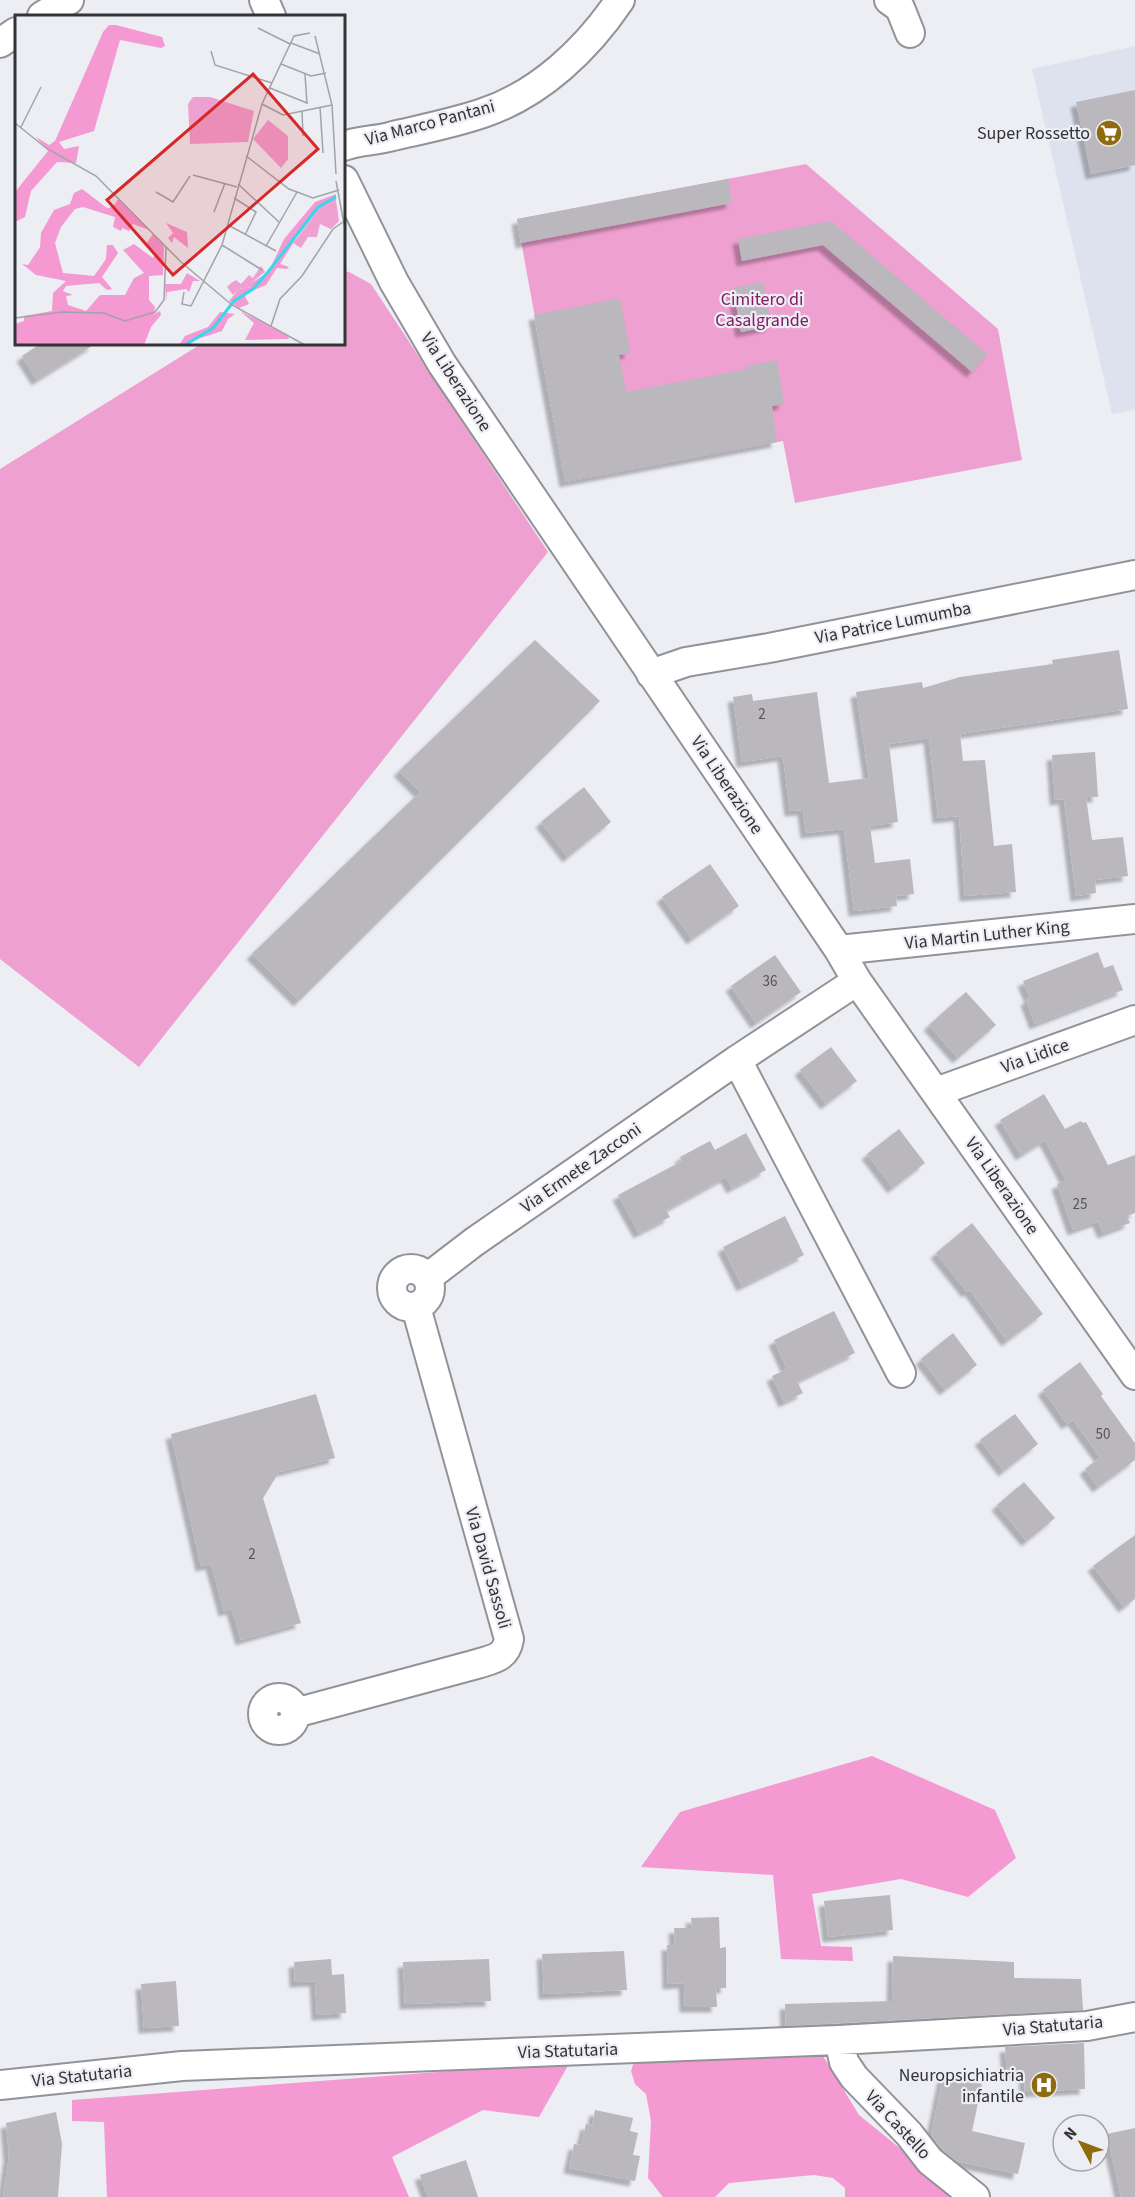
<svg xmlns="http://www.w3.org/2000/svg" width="1135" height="2197" font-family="'Source Sans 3',sans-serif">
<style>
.built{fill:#dee2ef}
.green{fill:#eea0d0}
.forest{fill:#f499d1}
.building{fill:#bab7bd;filter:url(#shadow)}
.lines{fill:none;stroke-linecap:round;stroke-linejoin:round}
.street-casing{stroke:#929399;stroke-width:32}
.street{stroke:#fff;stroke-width:28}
.labels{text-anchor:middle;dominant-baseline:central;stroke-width:4.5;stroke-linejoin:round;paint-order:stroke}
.number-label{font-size:15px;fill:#555457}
.street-label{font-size:18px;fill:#333335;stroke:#eceef4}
.poi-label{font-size:18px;fill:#333335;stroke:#eceef4;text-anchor:end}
.park-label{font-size:18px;fill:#831a65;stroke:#eceef4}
.inset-river{fill:none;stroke:#38d8ec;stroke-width:3}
.inset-road{fill:none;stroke:#a2a3a8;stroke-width:1.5}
.view{fill:#d62828;fill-opacity:0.15;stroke:#d62828;stroke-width:3}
.inset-edge{fill:none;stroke:#333335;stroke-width:3}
</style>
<defs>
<filter id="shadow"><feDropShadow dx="-5.5" dy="5.5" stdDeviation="1.5" flood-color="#0004"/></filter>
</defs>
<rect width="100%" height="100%" fill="#eceef4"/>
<!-- built -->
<path class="built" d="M1135 46V410L1112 414 1032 69Z"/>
<!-- green -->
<path class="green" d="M806 164 998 329 1022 460 795 503 783 441 565 482 517 219Z
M344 271 349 272 371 284 548 552 139 1067 0 959V469L201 344H344Z"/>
<!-- forest -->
<path class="forest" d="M872 1756 995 1810 1016 1858 968 1897 901 1879 812 1894 821 1946 852 1947 853 1961 781 1959 773 1875 641 1867 680 1812Z
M820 2051 859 2115 960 2197H845V2188L833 2178 814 2175 729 2183 715 2197H663L648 2178 651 2121 646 2094 635 2084 631 2071 634 2062Z
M570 2062 539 2117 483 2110 392 2157 409 2197H107L104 2122 72 2121V2100Z"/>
<!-- building -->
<path class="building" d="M1135 90V165L1091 174 1076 102Z
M728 179 732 203 521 243 517 219Z
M831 221 987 354 972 372 823 245 742 261 738 239Z
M763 282 771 326 741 332 733 288Z
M620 298 630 353 619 355 626 392 748 369 747 366 777 360 784 404 772 406 777 442 565 482 534 315Z
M40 344H95L37 380 22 356Z
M535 640 600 701 299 1001 252 954 420 792 399 771Z
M1119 650 1128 709 960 734 963 761 985 760 994 846 1012 844 1016 892 965 896 959 816 938 818 929 738 889 744 898 822 870 826 875 863 910 859 914 894 896 896 897 906 854 911 844 829 806 833 803 810 790 811 783 756 742 762 733 697 752 694 753 701 817 692 829 783 869 778 856 692 922 682 923 688 960 677 1053 664 1052 660Z
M1095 752 1098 797H1086L1092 840 1123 837 1128 876 1095 880 1096 893 1076 896 1064 799 1055 800 1052 755Z
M584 787 611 822 568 857 541 822Z
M710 864 739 906 692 939 662 897Z
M1098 952 1104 968 1113 965 1123 990 1035 1024 1026 1000 1030 998 1023 981Z
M775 955 801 992 756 1023 731 986Z
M966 992 996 1025 958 1058 929 1025Z
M831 1047 857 1081 826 1104 800 1070Z
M1044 1094 1065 1129 1081 1121 1083 1123 1086 1122 1108 1165 1135 1155V1213L1127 1216 1130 1223 1103 1233 1098 1221 1073 1230 1057 1184 1066 1180 1045 1140 1021 1155 1000 1120Z
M899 1129 925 1163 893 1188 867 1154Z
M746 1133 766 1170 732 1188 726 1177 666 1210 670 1217 639 1233 618 1195 682 1161 680 1157 710 1141 715 1150Z
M785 1216 804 1255 742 1286 723 1247Z
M972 1223 1043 1314 1007 1341 970 1290 967 1292 936 1253Z
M834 1311 855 1353 797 1381 803 1393 784 1402 772 1376 787 1369 774 1340Z
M953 1333 977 1365 945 1390 921 1359Z
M1080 1362 1103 1394 1101 1396 1135 1443V1460L1098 1487 1085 1469 1100 1457 1073 1420 1067 1424 1043 1390Z
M316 1394 335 1458 279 1472 263 1498 301 1623 241 1640 232 1609 224 1611 211 1564 201 1566 171 1434Z
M1015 1414 1038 1444 1004 1471 980 1440Z
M1024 1482 1055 1518 1027 1541 997 1505Z
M1135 1535V1599L1124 1607 1093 1566Z
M890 1895 893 1930 828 1937 824 1901Z
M719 1917 720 1948 726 1947V1988H716L717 2007H685L684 1983 668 1984 667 1945H675L674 1928H692L691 1918Z
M624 1951 627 1990 544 1994 542 1954Z
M893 1956 1014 1962V1978L1081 1979 1083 2010 786 2026 785 2004 892 2001Z
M331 1959 332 1975 344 1974 346 2013 317 2015 315 1981 295 1982 294 1962Z
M489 1959 491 2001 405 2004 403 1962Z
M176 1981 179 2026 144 2028 141 1984Z
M1084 2043 1085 2089 1025 2092 1024 2075H1007L1005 2047Z
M943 2076 982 2084 972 2131 1025 2143 1018 2174 956 2161 942 2149 931 2135Z
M595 2110 633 2118 630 2131 638 2133 633 2155 640 2156 635 2181 569 2168 574 2144 581 2145 586 2124 592 2125Z
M56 2112 62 2144 58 2197H3L9 2156 6 2123Z
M1135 2128V2197H1121L1107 2134Z
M466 2160 478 2197H428L420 2175Z"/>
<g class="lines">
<defs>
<path id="street" d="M264 0 271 16
M889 0 900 8 910 33
M42 16 69 0
M0 43 16 32
M344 146C359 140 377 141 393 136 423 129 454 123 483 113 540 94 587 49 620 0
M344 180 394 282 442 364 839 950 857 981 1135 1375
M651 674 686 662 769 648 1135 575
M839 950 1135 919
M737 1060 901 1373
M936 1092 1135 1020
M392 1288a19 19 0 1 1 38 0a19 19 0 1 1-38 0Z
M427 1278 474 1242 737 1060 857 981
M263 1714a16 16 0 1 1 32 0a16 16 0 1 1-32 0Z
M295 1713 477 1664C493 1659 506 1658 509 1639L416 1307
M839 2040 844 2062 854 2077 909 2134 930 2161 975 2197
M0 2085 182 2066 839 2040 1087 2026 1135 2017"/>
</defs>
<!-- street casing -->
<use href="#street" class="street-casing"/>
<!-- street -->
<use href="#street" class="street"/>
</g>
<!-- icons -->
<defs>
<symbol id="supermarket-disc" viewBox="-11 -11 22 22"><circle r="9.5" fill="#8f6b10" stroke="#eceef4"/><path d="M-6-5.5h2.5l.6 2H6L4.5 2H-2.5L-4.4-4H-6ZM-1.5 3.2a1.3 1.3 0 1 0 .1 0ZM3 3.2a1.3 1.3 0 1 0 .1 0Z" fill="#fff"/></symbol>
<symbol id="hospital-disc" viewBox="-11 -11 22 22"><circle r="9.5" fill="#8f6b10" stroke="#eceef4"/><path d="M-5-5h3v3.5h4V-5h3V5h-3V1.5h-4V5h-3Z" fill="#fff"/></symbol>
</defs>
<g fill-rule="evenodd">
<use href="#supermarket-disc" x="1094" y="118" width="30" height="30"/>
<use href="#hospital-disc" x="1029" y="2070" width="30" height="30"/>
</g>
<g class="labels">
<!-- number labels -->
<g class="number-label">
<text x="762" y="714">2</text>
<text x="770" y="981">36</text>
<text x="1080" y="1204">25</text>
<text x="1103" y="1434">50</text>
<text x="252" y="1554">2</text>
</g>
<!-- street labels -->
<g class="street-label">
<text transform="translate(430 123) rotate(-15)">Via Marco Pantani</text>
<text transform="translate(456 382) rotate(57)">Via Liberazione</text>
<text transform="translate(893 623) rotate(-11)">Via Patrice Lumumba</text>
<text transform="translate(727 785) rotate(56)">Via Liberazione</text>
<text transform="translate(987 935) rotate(-6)">Via Martin Luther King</text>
<text transform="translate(1035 1056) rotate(-20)">Via Lidice</text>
<text transform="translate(581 1168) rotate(-35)">Via Ermete Zacconi</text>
<text transform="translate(1002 1186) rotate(55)">Via Liberazione</text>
<text transform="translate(488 1568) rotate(74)">Via David Sassoli</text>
<text transform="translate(1053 2026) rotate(-5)">Via Statutaria</text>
<text transform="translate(568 2051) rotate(-2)">Via Statutaria</text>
<text transform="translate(82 2076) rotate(-6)">Via Statutaria</text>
<text transform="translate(898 2125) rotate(47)">Via Castello</text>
</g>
<!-- poi labels -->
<g class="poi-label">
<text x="1090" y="133">Super Rossetto</text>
<text x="1024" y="2075">Neuropsichiatria<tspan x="1024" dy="21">infantile</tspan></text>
</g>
<!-- park labels -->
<g class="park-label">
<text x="762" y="299">Cimitero di<tspan x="762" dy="21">Casalgrande</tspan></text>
</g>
</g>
<!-- overview -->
<g transform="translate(15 15)">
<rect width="330" height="330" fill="#eceef4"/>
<path d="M178 82H195L239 96 233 127 175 129 173 89ZM253 105 273 121V144L266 153 238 124ZM321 186 324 206 316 214 305 209 302 222H293L286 233 278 228 305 194ZM246 251 250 257 237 267V272L224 274 218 280 212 272 216 268 221 265 226 269 234 260 238 263Z" fill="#eea0d0"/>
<path d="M101 10 147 22 150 31 146 33 105 25 79 116 44 127 49 134 64 131 61 148 42 147 16 176 10 202 0 207V177L33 136 21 122 34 130 40 126 88 17 94 10ZM67 174 92 193 98 192 103 184 134 215 118 209 114 216 107 213 106 216 98 212 100 202 68 192 60 194 46 212 40 228 48 258 79 261 91 244 92 230H98L103 238 87 262 97 274 92 275 84 268 51 271 48 276 58 280 51 281 53 290 71 296 85 280H110L119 263 129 258 108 235 119 229 138 243 141 238 130 230 138 219 149 231 148 260 134 261V285L140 292 139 299 145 296 146 300 136 312 129 330H0V309L9 306V301L37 296 38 278 51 266 21 260 7 249 13 250 25 232 26 218 39 195 55 189 59 178ZM321 179V186L305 194 282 222 265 249 274 252 272 254 262 253 251 270 229 279 234 289 224 293 214 286 224 274 237 272V267L253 258 269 224 300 187ZM151 208 172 217 173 233 159 222 157 228 153 223 158 218ZM172 258 185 266H178L174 277 171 274 152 277 151 286 150 269H166ZM225 296 273 321 274 324 230 325 239 308ZM205 297 220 299 213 304 207 316 164 330 170 321 193 312Z" fill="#f499d1"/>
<path class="inset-river" d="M170 330 198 313 219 286 238 274 253 257 303 192 321 182"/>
<path class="inset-road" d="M243 13 275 29M300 21 317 90 321 159M276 28 305 39M196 36 200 50 257 68M266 49 296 61 311 58M290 59 292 89M255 73 292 88M247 89 268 100 317 90M305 92 308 138M287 96 288 121M0 108 31 133 81 161 166 247 217 290 290 330M6 112 26 72M231 141 274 174 298 183 324 175M178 160 222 172M321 166 330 214M223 169 264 207M141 177 158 187 175 161M219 183 241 197 230 220M199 197 210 168M213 210 261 236M207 230 247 255M251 231 282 177M169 277 167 289 176 291 207 230 247 89 279 21 295 18M0 303 47 297 89 298 110 306 140 297 149 285 151 232M256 311 265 284 287 261 318 214 328 207"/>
<path class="view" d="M238 59 303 134 158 260 92 185Z"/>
<rect width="330" height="330" class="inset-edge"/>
</g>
<!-- north arrow -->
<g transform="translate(1081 2143) rotate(311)"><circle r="28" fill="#eceef4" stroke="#a2a3a8" stroke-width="1.5"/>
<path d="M0-4.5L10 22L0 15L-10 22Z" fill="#8f6b10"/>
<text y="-9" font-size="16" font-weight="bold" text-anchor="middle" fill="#333335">N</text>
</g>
</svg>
